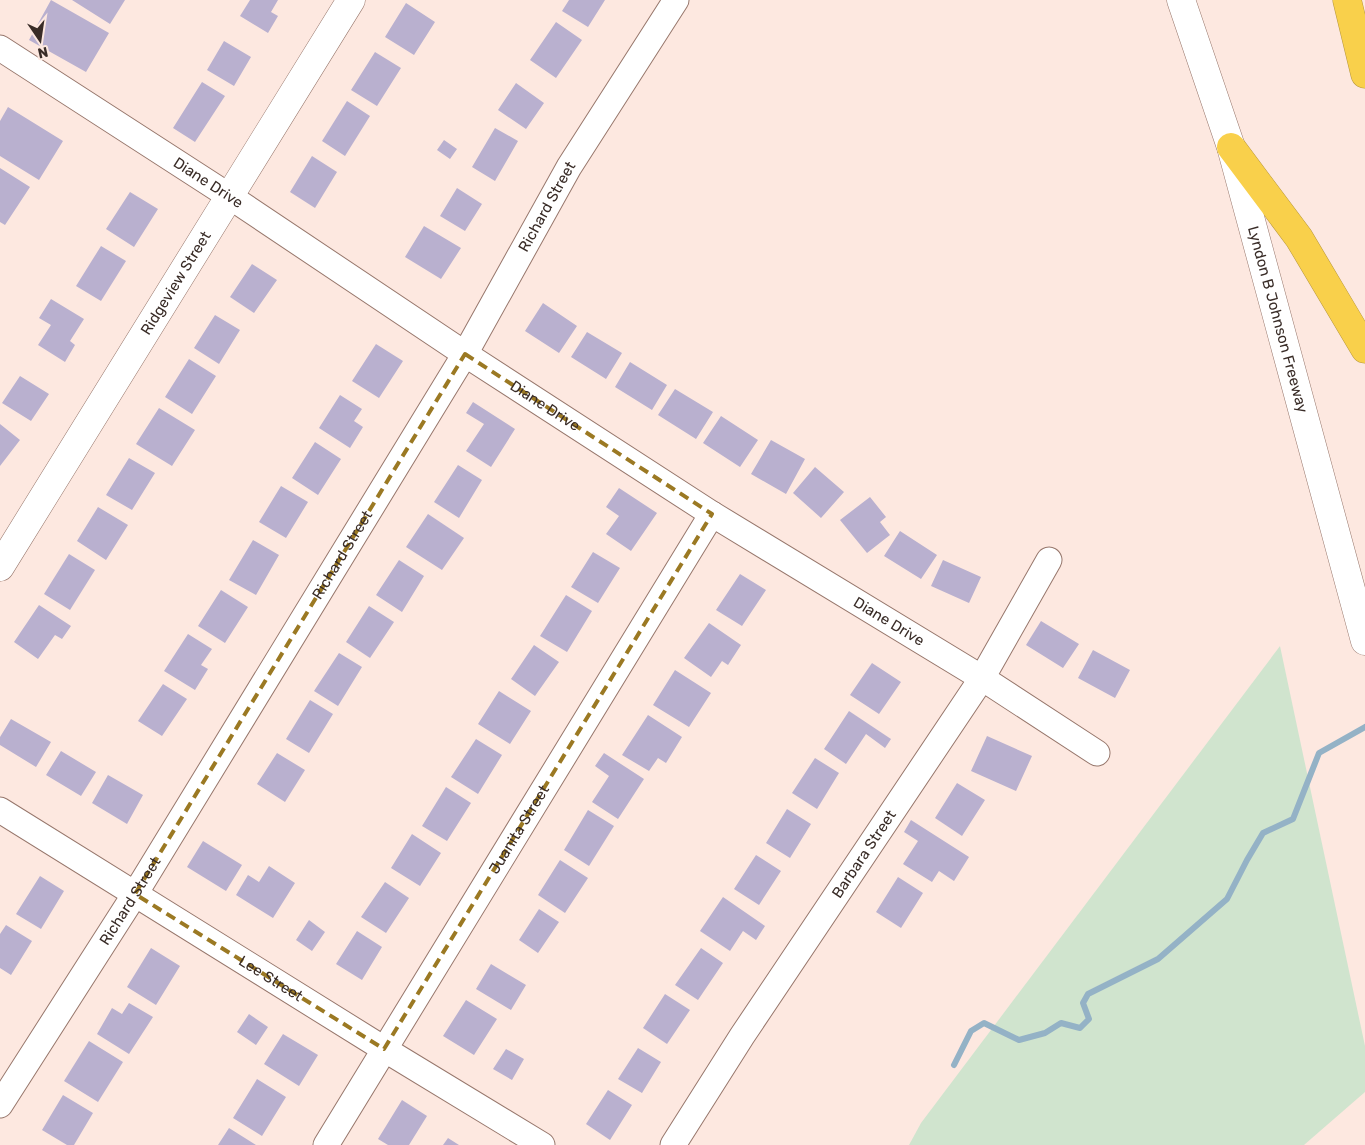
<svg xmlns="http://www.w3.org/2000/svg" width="1365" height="1145" font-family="Rubik,sans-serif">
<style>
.green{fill:#d0e4ce}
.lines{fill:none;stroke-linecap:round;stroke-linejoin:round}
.stream{stroke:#94b2c6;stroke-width:6}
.building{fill:#b9b0cf}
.street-casing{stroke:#97776c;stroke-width:27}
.secondary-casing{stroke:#97776c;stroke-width:29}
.highway-casing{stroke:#b6973e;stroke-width:29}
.street{stroke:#fff;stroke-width:25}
.secondary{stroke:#fff;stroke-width:28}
.highway{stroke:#f9d04b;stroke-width:28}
.marked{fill:none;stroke:#9b7923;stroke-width:4;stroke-dasharray:10 6;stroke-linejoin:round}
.labels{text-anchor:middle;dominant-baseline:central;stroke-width:5;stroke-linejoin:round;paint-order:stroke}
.street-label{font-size:15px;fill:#392c27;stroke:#fde8e0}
</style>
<rect width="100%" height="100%" fill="#fde8e0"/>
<!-- green -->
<path class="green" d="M1280 646 1365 1046V1092L1304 1145H909L921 1123Z"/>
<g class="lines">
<!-- stream -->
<path class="stream" d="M954 1065 971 1031 984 1023 1019 1040 1045 1033 1061 1023 1080 1028 1089 1019 1083 1003 1088 994 1158 959 1227 899 1247 860 1263 833 1293 819 1319 753 1365 727"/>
</g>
<!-- building -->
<path class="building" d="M51 0 109 33 86 72 29 40Z
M72 0H125L110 24Z
M250 0H278L271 12 278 16 268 33 240 16Z
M569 0H605L588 27 562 11Z
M406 3 435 22 414 55 385 37Z
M556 22 582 40 556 78 530 60Z
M224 41 251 57 234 86 207 70Z
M375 52 401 68 377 106 351 90Z
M202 82 225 96 195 142 173 128Z
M516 83 544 103 526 129 498 110Z
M347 101 370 116 345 156 322 141Z
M8 107 63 141 39 180 0 156V121Z
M495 128 518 141 495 181 472 167Z
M444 140 457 149 450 159 437 150Z
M312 156 337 172 315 208 290 192Z
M0 168 30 187 5 225 0 222Z
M457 188 482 204 465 231 440 216Z
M130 192 158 209 134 247 106 229Z
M424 226 461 248 441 279 405 257Z
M101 246 126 261 101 301 76 286Z
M252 264 277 280 254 313 230 297Z
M51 299 84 319 70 341 75 345 65 362 38 345 51 325 39 318Z
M543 303 577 326 559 353 525 331Z
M215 315 240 330 219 364 194 348Z
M587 332 622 353 606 379 571 357Z
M376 344 403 361 379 398 352 381Z
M189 359 216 376 192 414 165 397Z
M630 362 667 385 652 410 615 387Z
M20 376 49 394 31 421 2 403Z
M675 389 713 412 696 439 658 415Z
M340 395 362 409 354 421 363 427 350 448 319 428Z
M473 402 515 429 491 467 466 451 484 424 466 413Z
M159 408 195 430 172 466 136 444Z
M721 416 758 440 740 467 703 443Z
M0 424 20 440 0 466Z
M771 440 805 459 786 494 751 474Z
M315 442 341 459 318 495 292 478Z
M129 458 155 473 132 510 106 495Z
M458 465 482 480 459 518 434 502Z
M815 467 844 492 821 518 793 493Z
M281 486 308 502 286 538 259 522Z
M619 488 657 513 631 551 606 534 619 516 606 507Z
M870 497 886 517 880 522 890 535 867 553 840 520Z
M98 507 128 525 106 560 77 541Z
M428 514 464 538 442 570 406 547Z
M900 531 937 555 921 579 884 556Z
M253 540 279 555 256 595 229 580Z
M593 552 620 568 598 603 571 587Z
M69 554 95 570 70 610 44 594Z
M399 560 424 576 402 612 376 595Z
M943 560 981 577 969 603 931 586Z
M740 574 766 590 742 626 716 610Z
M221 590 248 607 225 643 198 626Z
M566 595 592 611 567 652 540 636Z
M39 605 71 626 62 639 55 635 38 659 14 642Z
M369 606 394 622 370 658 346 642Z
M1041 621 1079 644 1063 668 1026 645Z
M709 623 741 645 728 665 722 661 711 677 684 658Z
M188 634 212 649 201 665 208 669 195 690 164 671Z
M534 645 559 662 535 696 511 679Z
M1093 650 1130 670 1115 698 1078 678Z
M339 653 362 667 338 706 314 691Z
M872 663 901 682 879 714 850 695Z
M675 670 711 693 689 727 653 705Z
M163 684 187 699 162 736 138 721Z
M499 691 531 711 510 744 478 724Z
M310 700 333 714 309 753 286 739Z
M849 711 891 739 885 748 866 734 846 764 824 749Z
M648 715 682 737 666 763 658 758 649 771 622 755Z
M11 719 51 742 36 767 0 745V737Z
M987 736 1032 756 1016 791 971 771Z
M476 739 502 755 478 794 451 777Z
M61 751 96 772 81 796 46 775Z
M277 753 305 770 285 802 257 784Z
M604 753 644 779 618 819 592 802 609 776 595 766Z
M815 758 839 773 817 809 792 793Z
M108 775 143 795 127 824 92 803Z
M957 783 985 800 962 836 935 818Z
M446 787 471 803 447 841 422 826Z
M787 809 811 824 790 858 766 843Z
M588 810 614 826 589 866 564 850Z
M911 820 969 857 954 881 939 871 932 882 903 864 918 841 904 832Z
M412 834 441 853 420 886 391 868Z
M203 841 242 865 226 891 187 867Z
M756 855 781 871 759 905 734 889Z
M560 860 588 878 565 913 538 895Z
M269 866 295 883 273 918 236 895 248 875 259 882Z
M40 876 64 891 41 929 16 914Z
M898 877 923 893 901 928 876 912Z
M385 882 409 898 386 933 361 917Z
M723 897 765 926 756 940 743 931 730 951 700 931Z
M539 909 559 922 538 953 519 940Z
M309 920 325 932 312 951 296 940Z
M6 925 32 941 11 975 0 968V934Z
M357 931 382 947 362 980 336 964Z
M151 948 180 966 156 1005 127 987Z
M701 948 723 963 698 1000 675 985Z
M491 964 526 985 511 1010 476 989Z
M665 994 690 1010 667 1044 643 1028Z
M466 1000 497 1019 474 1055 443 1036Z
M129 1003 153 1017 129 1054 97 1034 112 1008 122 1014Z
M249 1014 268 1027 256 1045 237 1032Z
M283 1034 318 1055 299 1086 264 1064Z
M89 1041 123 1062 98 1102 64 1081Z
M638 1048 661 1062 642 1093 618 1079Z
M506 1049 524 1059 512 1080 493 1069Z
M257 1079 286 1097 262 1136 233 1118Z
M608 1090 632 1105 610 1140 586 1124Z
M63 1095 93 1113 74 1145H67L42 1130Z
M402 1100 427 1116 409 1145H388L378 1139Z
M229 1128 256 1145H218Z
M448 1138 459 1145H443Z"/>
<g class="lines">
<defs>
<g id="street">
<path id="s1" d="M0 48 229 196 465 354 712 514 982 678 1097 753"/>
<path id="s2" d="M0 810 384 1049 542 1145"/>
<path id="s3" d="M0 1105 135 894 465 354 569 167 676 0"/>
<path id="s4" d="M326 1145 712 514"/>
<path id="s5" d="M673 1145 742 1036 982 678 1049 560"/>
</g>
<g id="secondary">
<path id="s6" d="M1181 0 1231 147 1365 641"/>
<path id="s7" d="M0 567 351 0"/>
</g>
<path id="highway" d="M1347 0 1365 74
M1231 147 1299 238 1365 349"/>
</defs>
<!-- street casing -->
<use href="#street" class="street-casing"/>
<!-- secondary casing -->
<use href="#secondary" class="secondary-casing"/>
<!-- highway casing -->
<use href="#highway" class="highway-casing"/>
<!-- street -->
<use href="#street" class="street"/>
<!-- secondary -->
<use href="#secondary" class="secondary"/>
<!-- highway -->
<use href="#highway" class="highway"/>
</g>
<!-- marked area -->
<path class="marked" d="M465 354 712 514 384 1049 135 894Z"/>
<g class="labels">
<!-- street labels -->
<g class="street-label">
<text stroke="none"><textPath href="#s1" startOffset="248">Diane Drive</textPath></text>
<text stroke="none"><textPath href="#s3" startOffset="1052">Richard Street</textPath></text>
<text stroke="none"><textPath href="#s7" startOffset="334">Ridgeview Street</textPath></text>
<text stroke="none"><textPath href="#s6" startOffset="334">Lyndon B Johnson Freeway</textPath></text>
<text stroke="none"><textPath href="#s1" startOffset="652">Diane Drive</textPath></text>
<text stroke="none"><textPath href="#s3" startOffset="648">Richard Street</textPath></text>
<text stroke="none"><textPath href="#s1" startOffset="1058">Diane Drive</textPath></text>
<text stroke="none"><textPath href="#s4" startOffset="370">Juanita Street</textPath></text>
<text stroke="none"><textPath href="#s5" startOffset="348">Barbara Street</textPath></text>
<text stroke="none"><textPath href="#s3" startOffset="242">Richard Street</textPath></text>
<text stroke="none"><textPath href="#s2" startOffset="319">Lee Street</textPath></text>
</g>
</g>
<!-- north arrow -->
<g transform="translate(40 40) rotate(167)" stroke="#fde8e0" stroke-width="4" paint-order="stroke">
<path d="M0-4L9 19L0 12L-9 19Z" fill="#392c27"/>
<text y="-8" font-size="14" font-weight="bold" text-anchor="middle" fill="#392c27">N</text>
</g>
</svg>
